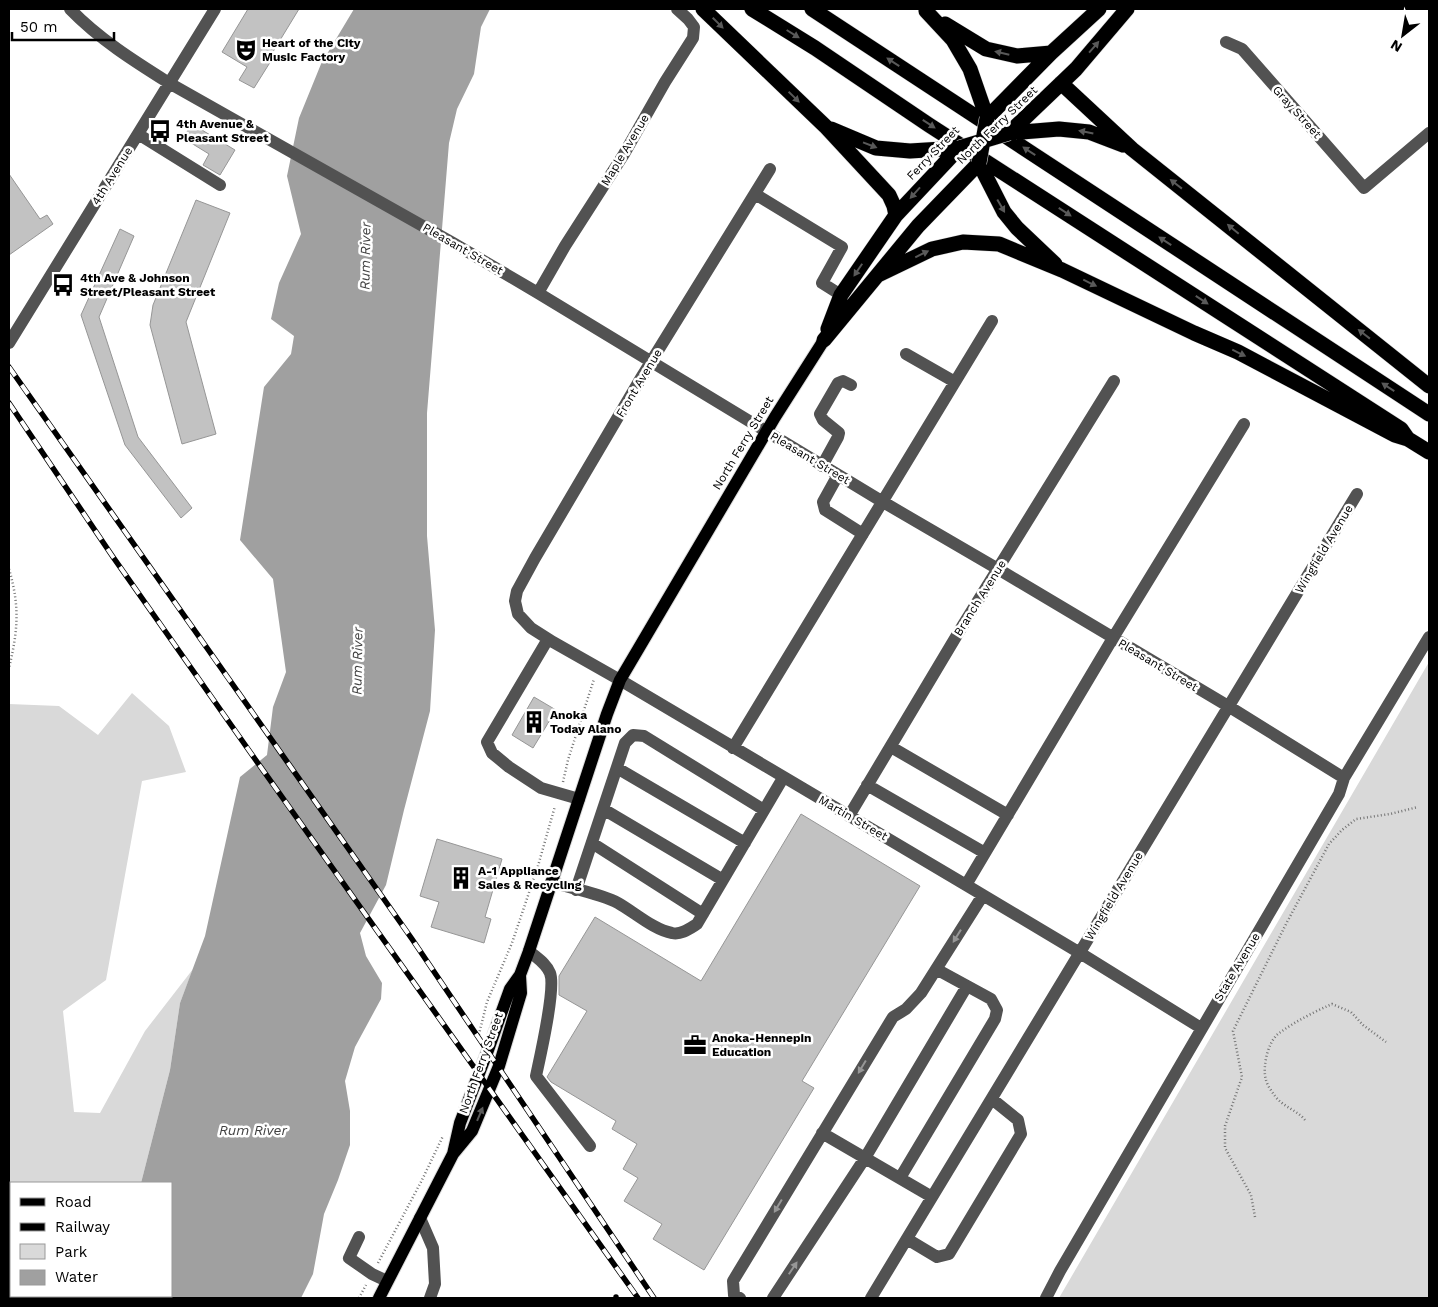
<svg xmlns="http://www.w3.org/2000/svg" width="1438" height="1307" font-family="'Work Sans',sans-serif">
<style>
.green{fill:#d9d9d9}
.water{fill:#a0a0a0}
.building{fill:#c2c2c2;stroke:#969696}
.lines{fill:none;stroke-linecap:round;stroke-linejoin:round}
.major-casing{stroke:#dbdbdb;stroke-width:14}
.highway-casing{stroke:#dbdbdb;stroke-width:16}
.path{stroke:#747474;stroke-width:2.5;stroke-dasharray:1 2.5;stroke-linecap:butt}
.minor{stroke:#525252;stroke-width:12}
.major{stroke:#000;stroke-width:12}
.highway{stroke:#000;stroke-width:15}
.rail-casing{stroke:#000;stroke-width:5.5}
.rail{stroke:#fff;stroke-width:4;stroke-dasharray:11;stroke-linecap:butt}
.highway-bridge-casing{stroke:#dbdbdb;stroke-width:16;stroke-linecap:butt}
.highway-bridge{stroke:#000;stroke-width:15}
.oneway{fill:#595959}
.oneway2{fill:#979797}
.labels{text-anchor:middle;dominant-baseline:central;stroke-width:5;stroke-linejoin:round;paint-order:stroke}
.poi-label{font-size:12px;font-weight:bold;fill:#000;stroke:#fff;text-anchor:start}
.street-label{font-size:12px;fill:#000;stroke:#fff}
.water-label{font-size:14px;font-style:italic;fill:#414141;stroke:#fff}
</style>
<rect width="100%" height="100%" fill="#fff"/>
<!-- green -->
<path class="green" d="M1429 662V1298H1059Z
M132 693 169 726 186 772 142 781 106 980 63 1011 74 1112 100 1113 145 1031 193 969 180 1003 170 1070 141 1183H11V1296H90L88 1298H9V704L59 706 98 735Z"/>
<!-- water -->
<path class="water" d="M354 9H490L481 27 474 74 457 109 449 143 427 413V536L435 630 430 711 404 810 386 885 360 933 366 956 382 983 381 999 355 1047 345 1081 350 1111V1145L338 1180 324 1214 313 1274 301 1298H88L90 1296H171V1183H141L170 1070 180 1003 205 936 240 777 267 755 273 707 286 672 273 579 240 540 264 387 291 354 294 336 271 319 279 283 301 234 287 176 299 118 321 64Z"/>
<!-- building -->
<path class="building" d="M248 9H299L271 55 274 56 254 88 239 80 247 67 222 52Z
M192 124 235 150 220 175 203 165 209 154 183 138Z
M9 174 40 219 47 215 53 224 9 255Z
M196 200 230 213 186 322 216 434 182 444 150 325 153 305Z
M120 229 134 236 99 317 138 437 192 508 181 518 125 445 81 315Z
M534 697 556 710 533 748 512 735Z
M801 814 920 886 802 1081 814 1088 704 1270 653 1239 662 1224 624 1201 638 1178 623 1169 637 1144 612 1129 616 1121 551 1082 547 1077 587 1011 559 995V976L595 917 701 981Z
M437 839 502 859 485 917 491 919 484 943 431 927 439 902 420 896Z"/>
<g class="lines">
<defs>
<path id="major" d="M453 1154 460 1123 488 1050 510 989 520 975 529 951 607 714 620 680 775 417 824 340
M379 1298 453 1154 472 1131 499 1066 521 993 520 975"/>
<path id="highway" d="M703 9 825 126 889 195 894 206 896 215
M752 9 815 48 929 125 1401 429 1408 439
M812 9 1429 414
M926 11 953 40 970 69 987 118 1051 53 1099 9
M945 24 986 49 1017 56 1051 53
M1061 83 1132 149 1429 386
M831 129 876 148 910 151 959 148
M1009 133 1076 69 1127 9
M1009 133 1059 129 1089 132 1123 145
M878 275 932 249 963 242 999 244 1062 270 1194 333 1238 352 1395 435 1408 439 1429 452
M828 329 841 295 896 215 959 148
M824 340 918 226 979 163 1004 212 1017 228 1055 264"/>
</defs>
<!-- major casing -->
<use href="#major" class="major-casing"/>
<!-- highway casing -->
<use href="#highway" class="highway-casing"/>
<!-- path -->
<path class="path" d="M9 569C20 607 18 630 9 668
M563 782 568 760 594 679
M478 1038 487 1002 512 943 538 866 555 806
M1305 1120C1297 1110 1283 1107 1275 1096 1272 1092 1267 1085 1266 1080 1262 1067 1268 1042 1278 1034 1294 1022 1314 1012 1332 1004L1351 1012 1363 1025 1386 1042
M1255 1217 1251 1195 1225 1148V1126L1242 1077 1233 1031 1286 924 1329 844 1342 830 1356 819 1390 814 1418 807
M378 1263 422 1180 443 1136
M359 1298 366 1285"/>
<!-- minor -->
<path class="minor" d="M70 9C99 39 134 61 169 83L453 243 538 293 883 502 998 569 1228 706 1344 778
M1226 42 1242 49 1364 188 1429 133
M138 134 220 185
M770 169 641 378 535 558 517 591 515 601 518 614 531 628 553 642 620 680 966 885 1080 953 1201 1028
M755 194 842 247 822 283 841 295
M538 293 565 246 624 154 665 82 693 38 694 27 688 19 677 9
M9 343 215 9
M906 354 955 382
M822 466 838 437 839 433 823 420 820 414 838 383 843 381 851 385
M838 475 823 502 825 510 863 534
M548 639 487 742 492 753 509 767 541 788 579 799
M891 747 1008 815
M733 748 992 321
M617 768 745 843
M867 785 985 853
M603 809 723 880
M849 816 963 625 1114 381
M592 843 703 914
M551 882C570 888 602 894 618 903 634 912 654 930 672 933 681 935 689 929 697 924L783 778
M966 885 1113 638 1244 424
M576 890 625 743 633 735 644 736 764 810
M529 951C537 958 546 963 550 973 556 988 540 1057 536 1076L590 1146
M822 1133 932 1197
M900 1178 995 1019 997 1010 991 999 936 969
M420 1218 433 1248 435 1284 430 1298
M359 1237 349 1258 372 1274 387 1281
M907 1239 937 1257 949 1254 1021 1134 1018 1120 992 1099
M740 1298 734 1295 733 1281 893 1017 906 1009 921 993 983 895
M773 1298 865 1158 967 986
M871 1298 1357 494
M1046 1298 1060 1271 1339 794 1344 778 1429 637"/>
<!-- major -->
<use href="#major" class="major"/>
<!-- highway -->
<use href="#highway" class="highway"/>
<defs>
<path id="rail" d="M9 367 412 939 654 1298
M9 403 113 557 255 759 638 1298
M616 1297V1298"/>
</defs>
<!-- rail casing -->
<use href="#rail" class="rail-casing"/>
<!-- rail -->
<use href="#rail" class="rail"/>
<defs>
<path id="highway-bridge" d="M959 148 1009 133
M979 163 987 118"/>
</defs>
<!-- highway-bridge casing -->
<use href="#highway-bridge" class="highway-bridge-casing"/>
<!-- highway-bridge -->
<use href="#highway-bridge" class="highway-bridge"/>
</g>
<!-- one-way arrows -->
<defs><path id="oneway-solid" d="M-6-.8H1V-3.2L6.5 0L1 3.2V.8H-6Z" transform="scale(1.25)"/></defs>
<g class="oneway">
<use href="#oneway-solid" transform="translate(718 23) rotate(45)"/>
<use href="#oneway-solid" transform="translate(793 34) rotate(32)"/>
<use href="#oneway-solid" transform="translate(1094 47) rotate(-49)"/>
<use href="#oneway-solid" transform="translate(1002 53) rotate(-167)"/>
<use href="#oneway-solid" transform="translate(893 62) rotate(-147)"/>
<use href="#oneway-solid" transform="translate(794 97) rotate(44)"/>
<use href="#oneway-solid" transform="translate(929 124) rotate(33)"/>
<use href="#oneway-solid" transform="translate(1086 132) rotate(-169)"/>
<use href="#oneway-solid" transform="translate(870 145) rotate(21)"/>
<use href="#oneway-solid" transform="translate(1029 151) rotate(-147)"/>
<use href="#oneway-solid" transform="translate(1176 184) rotate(-142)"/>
<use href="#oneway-solid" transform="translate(915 193) rotate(132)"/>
<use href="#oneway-solid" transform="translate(1001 206) rotate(60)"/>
<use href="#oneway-solid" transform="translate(1065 212) rotate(33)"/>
<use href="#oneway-solid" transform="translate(1233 229) rotate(-140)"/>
<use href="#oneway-solid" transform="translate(1165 241) rotate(-147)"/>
<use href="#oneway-solid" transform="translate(922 254) rotate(-26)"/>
<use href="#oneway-solid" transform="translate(858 270) rotate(124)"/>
<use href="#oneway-solid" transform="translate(1090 283) rotate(26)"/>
<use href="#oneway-solid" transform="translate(1202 300) rotate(33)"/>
<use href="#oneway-solid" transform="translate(1364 334) rotate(-142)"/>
<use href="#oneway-solid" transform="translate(1239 353) rotate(26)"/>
<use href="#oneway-solid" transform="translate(1388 387) rotate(-147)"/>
<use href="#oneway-solid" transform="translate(480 1114) rotate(-67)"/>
</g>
<g class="oneway2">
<use href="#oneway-solid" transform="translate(957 936) rotate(122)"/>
<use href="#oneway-solid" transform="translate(862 1067) rotate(121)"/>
<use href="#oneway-solid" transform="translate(778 1206) rotate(121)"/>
<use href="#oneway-solid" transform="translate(793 1268) rotate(-56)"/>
</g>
<!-- icons -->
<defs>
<symbol id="theatre-bare" viewBox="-9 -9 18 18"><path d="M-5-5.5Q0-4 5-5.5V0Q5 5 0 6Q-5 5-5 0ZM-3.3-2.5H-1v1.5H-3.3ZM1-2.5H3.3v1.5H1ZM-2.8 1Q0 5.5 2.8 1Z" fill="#000" stroke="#fff" stroke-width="2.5" paint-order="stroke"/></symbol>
<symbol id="bus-bare" viewBox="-9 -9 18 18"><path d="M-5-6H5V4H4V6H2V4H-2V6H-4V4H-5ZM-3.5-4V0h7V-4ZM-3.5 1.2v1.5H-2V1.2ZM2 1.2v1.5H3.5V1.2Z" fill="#000" stroke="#fff" stroke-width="2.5" paint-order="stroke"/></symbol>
<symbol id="building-bare" viewBox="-9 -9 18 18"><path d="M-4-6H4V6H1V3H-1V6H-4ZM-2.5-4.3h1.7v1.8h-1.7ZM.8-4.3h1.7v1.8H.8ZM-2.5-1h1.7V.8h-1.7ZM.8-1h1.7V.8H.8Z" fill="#000" stroke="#fff" stroke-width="2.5" paint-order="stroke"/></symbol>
<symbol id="office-bare" viewBox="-9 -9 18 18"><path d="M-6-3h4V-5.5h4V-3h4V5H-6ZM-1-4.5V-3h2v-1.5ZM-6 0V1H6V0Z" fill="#000" stroke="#fff" stroke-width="2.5" paint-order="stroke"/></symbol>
</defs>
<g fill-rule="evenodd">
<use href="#theatre-bare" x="230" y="34" width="32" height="32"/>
<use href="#bus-bare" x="144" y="115" width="32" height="32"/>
<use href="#bus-bare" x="47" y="269" width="32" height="32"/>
<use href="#building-bare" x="518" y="706" width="32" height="32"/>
<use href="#building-bare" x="445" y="862" width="32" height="32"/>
<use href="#office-bare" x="679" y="1029" width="32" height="32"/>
</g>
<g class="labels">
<!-- poi labels -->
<g class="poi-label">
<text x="262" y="43">Heart of the City<tspan x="262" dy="14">Music Factory</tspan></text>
<text x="176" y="124">4th Avenue &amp;<tspan x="176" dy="14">Pleasant Street</tspan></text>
<text x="80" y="278">4th Ave &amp; Johnson<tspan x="80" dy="14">Street/Pleasant Street</tspan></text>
<text x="550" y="715">Anoka<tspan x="550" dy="14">Today Alano</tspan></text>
<text x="478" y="871">A-1 Appliance<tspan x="478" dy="14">Sales &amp; Recycling</tspan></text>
<text x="712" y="1038">Anoka-Hennepin<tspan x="712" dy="14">Education</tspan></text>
</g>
<!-- street labels -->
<g class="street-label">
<text transform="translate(1297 112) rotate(48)">Gray Street</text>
<text transform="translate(997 125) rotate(-44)">North Ferry Street</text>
<text transform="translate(625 150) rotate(-59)">Maple Avenue</text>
<text transform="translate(933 153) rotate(-46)">Ferry Street</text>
<text transform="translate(112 176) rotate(-58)">4th Avenue</text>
<text transform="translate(463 249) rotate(30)">Pleasant Street</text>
<text transform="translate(639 383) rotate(-59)">Front Avenue</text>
<text transform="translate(743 443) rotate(-59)">North Ferry Street</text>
<text transform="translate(810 458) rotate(31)">Pleasant Street</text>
<text transform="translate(1324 549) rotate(-59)">Wingfield Avenue</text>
<text transform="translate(980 598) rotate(-58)">Branch Avenue</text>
<text transform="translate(1158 665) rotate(31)">Pleasant Street</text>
<text transform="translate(853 818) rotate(30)">Martin Street</text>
<text transform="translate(1114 896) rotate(-59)">Wingfield Avenue</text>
<text transform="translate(1237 967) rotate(-59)">State Avenue</text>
<text transform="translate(481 1063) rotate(-70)">North Ferry Street</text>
</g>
<!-- water labels -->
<g class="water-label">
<text transform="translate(365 256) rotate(-89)">Rum River</text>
<text transform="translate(357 661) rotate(-89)">Rum River</text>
<text x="253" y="1130">Rum River</text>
</g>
</g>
<!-- border -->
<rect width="1438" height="1307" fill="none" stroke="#000000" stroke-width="20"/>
<!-- legend -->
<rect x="10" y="1182" width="162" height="115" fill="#ffffff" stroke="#999999"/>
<rect x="20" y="1198" width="25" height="8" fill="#000000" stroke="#999999"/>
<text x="55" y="1207" font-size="15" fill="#000000">Road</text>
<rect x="20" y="1223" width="25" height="8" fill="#000000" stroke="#999999"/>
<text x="55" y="1232" font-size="15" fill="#000000">Railway</text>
<rect x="20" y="1244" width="25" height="15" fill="#d9d9d9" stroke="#999999"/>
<text x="55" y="1257" font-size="15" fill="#000000">Park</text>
<rect x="20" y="1270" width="25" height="15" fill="#a0a0a0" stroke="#999999"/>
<text x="55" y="1282" font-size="15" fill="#000000">Water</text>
<!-- north arrow -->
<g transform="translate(1403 35) rotate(211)" stroke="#ffffff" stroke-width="4" paint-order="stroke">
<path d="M0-4L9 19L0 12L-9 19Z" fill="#000000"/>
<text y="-8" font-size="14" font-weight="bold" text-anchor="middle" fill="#000000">N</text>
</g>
<!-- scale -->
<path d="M12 32v8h102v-8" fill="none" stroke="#000000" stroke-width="2.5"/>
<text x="20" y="32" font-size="15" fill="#000000" stroke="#ffffff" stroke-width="4" paint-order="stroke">50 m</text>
</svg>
